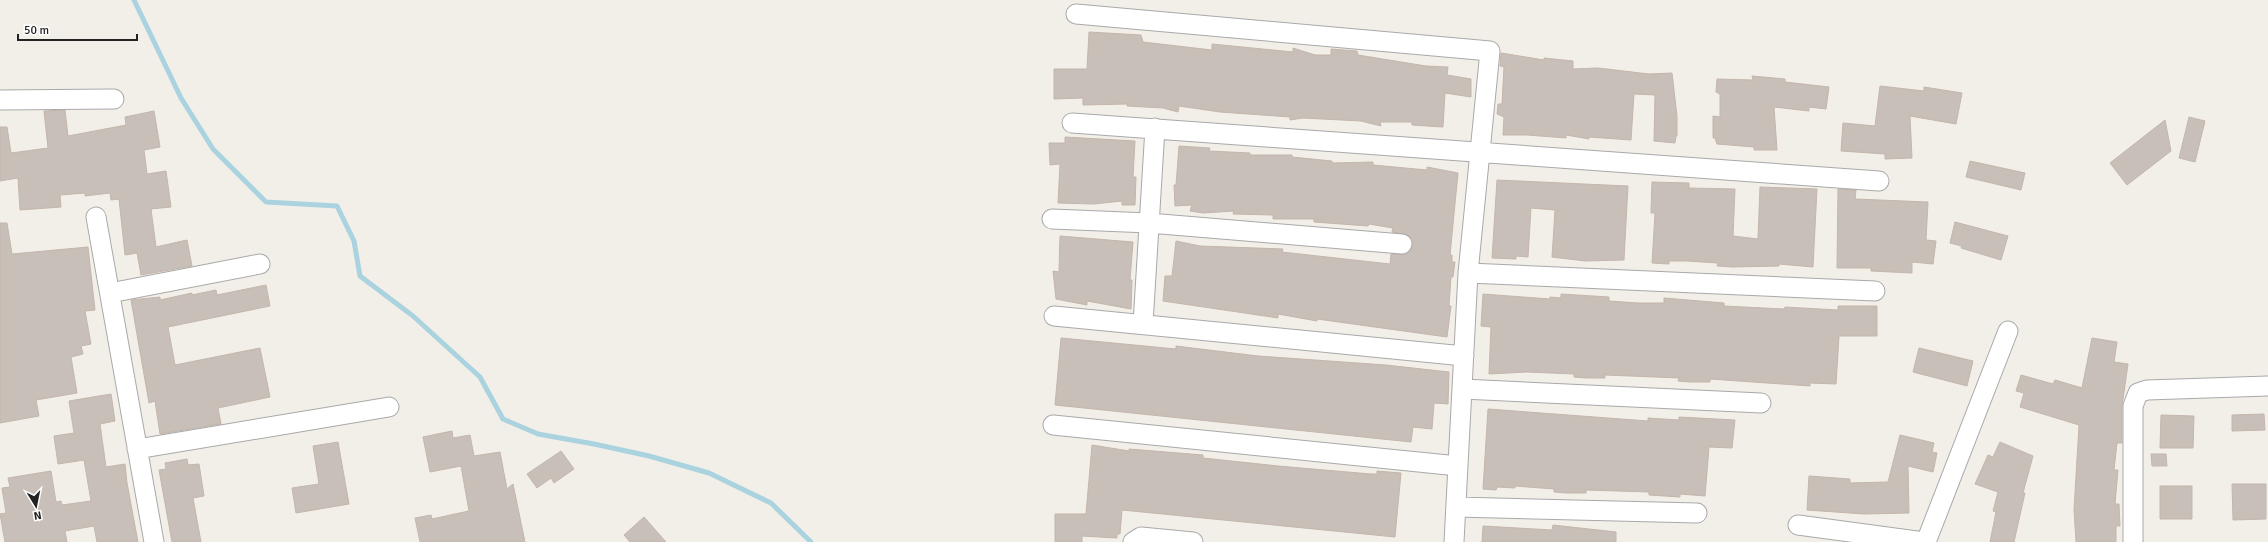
<svg xmlns="http://www.w3.org/2000/svg" width="2268" height="542" font-family="Signika,sans-serif">
<style>
.lines{fill:none;stroke-linecap:round;stroke-linejoin:round}
.stream{stroke:#aad3df;stroke-width:5}
.building{fill:#c7bfb8;stroke:#c4b6ab}
.minor-casing{stroke:#a9a9a9;stroke-width:21}
.minor{stroke:#fff;stroke-width:19}
</style>
<rect width="100%" height="100%" fill="#f2efe9"/>
<g class="lines">
<!-- stream -->
<path class="stream" d="M134 0 181 98 213 149 266 202 337 206 354 241 360 276 413 316 480 377 503 419 538 434 594 444 649 456 709 473 771 503 811 542"/>
</g>
<!-- building -->
<path class="building" d="M1089 32 1141 35 1143 42 1212 50V44L1293 52V48L1315 55H1331V49L1357 51 1358 55 1426 66 1448 67 1447 75 1471 79V97L1445 93 1443 127 1412 125V122H1380L1381 126 1361 121 1303 118 1290 120V117L1220 112 1179 106 1178 112 1163 108 1127 106V104L1083 105V98L1054 99V69H1087Z
M1501 53 1544 60V58L1573 61V69L1598 68 1649 74 1672 73 1677 116V136H1676L1675 143 1654 141 1655 95 1634 94 1631 140 1589 137V139L1566 135V138L1527 135H1503L1504 117 1497 114 1498 104H1502L1504 67 1500 66Z
M1752 76 1785 79V82L1829 87 1826 109 1809 107V111L1774 107 1777 150H1754V147L1717 144 1715 138H1713V116L1720 117V94L1716 92 1717 79 1753 80Z
M1880 86 1924 91V87L1962 93 1956 124 1910 116 1912 158 1885 159V154L1841 151 1843 123 1875 126Z
M65 110 68 136 126 125 125 117 154 111 160 147 144 150 147 174 166 171 171 207 151 209 156 247 187 240 192 266 141 275 137 253 125 255 119 199 111 200 110 193 85 196V193L60 195 61 207 20 210 18 178 0 181V127H7L11 153 48 148 44 111Z
M2189 117 2205 121 2195 162 2179 158Z
M2165 120 2171 151 2127 185 2110 163Z
M1065 137 1135 141 1133 177H1136L1135 205H1122V201L1094 204 1058 203 1060 164 1050 165 1049 143H1065Z
M1179 146 1210 148 1209 151 1250 153V155H1292V157L1332 161V163L1373 162V165L1427 170V167L1458 173 1450 255H1452V262H1455L1453 277H1451L1449 306H1451L1447 337 1317 319V321L1278 314V318L1163 301 1165 276H1172L1176 241 1200 246 1283 249 1282 252 1390 264 1391 254H1406L1413 245 1412 239 1408 235 1392 232 1393 228 1369 224 1368 226 1314 222V219H1273V215L1233 214 1234 211 1203 213 1190 211 1192 205 1175 206 1174 185H1176Z
M1970 161 2025 173 2021 190 1966 177Z
M1497 180 1628 186 1624 260 1585 261 1552 257 1555 210 1531 208 1528 257 1516 256V259L1492 258Z
M1652 182 1689 183V188L1735 189 1733 236 1758 239 1760 187 1817 189 1813 267 1779 264V266L1732 267 1717 266 1718 263 1687 261H1669V264L1652 263 1655 213H1651Z
M1838 189 1856 190 1855 199 1928 202 1926 240 1936 241 1933 264 1912 262V273L1871 271V268H1837Z
M1955 222 2008 236 2001 260 1961 248 1962 246 1950 243Z
M0 223H7L12 254 88 247 95 310 85 311 91 344 81 346 83 354 71 357 77 393 36 400 39 416 0 423Z
M1060 236 1133 242 1130 280H1132L1131 309 1087 301V305L1056 299 1053 271 1059 272Z
M266 285 270 306 168 327 175 365 260 348 270 397 218 408 221 424 160 434 155 401 149 403 131 300 160 297V300L192 293V295L216 290 217 295Z
M1483 294 1550 299V297L1561 298V294L1609 297V301L1638 303H1664V298L1724 303V306L1784 309 1785 307 1838 310V306H1877V336H1839L1836 384 1810 383V386L1710 379V382H1690L1678 381 1679 378 1630 376 1605 375V378H1587L1574 377V374L1527 372 1489 374 1491 327 1481 326Z
M1061 338 1176 349V346L1258 356 1386 365 1449 372 1448 404 1434 403 1432 429 1413 427 1411 442 1055 405Z
M2092 338 2117 342 2114 362 2128 364 2122 406V443H2117L2114 470H2118L2115 504H2119L2120 526H2116V542H2076L2074 510 2079 425 2020 407 2024 393 2016 391 2021 375 2053 384 2055 380 2082 388Z
M1919 348 1973 361 1967 386 1913 372Z
M111 394 115 421 100 424 106 467 125 464 127 483 138 542H97L94 526 65 531 67 542H5L0 514 6 513 2 488 10 487 8 478 51 471 56 502 61 501 62 505 91 501 84 460 58 464 54 436 74 433 69 401Z
M1488 409 1648 421V418L1679 420V417L1735 420 1732 448 1709 447 1705 496 1680 494V497L1649 495V492L1586 490V493H1566L1554 492V489L1515 486V488L1497 487 1496 490 1483 489Z
M2264 414 2265 430 2232 431V415Z
M2161 415 2194 416 2193 448H2160Z
M452 431 453 438 470 435 474 456 500 452 507 489 513 484 525 542H420L415 518 431 515 432 519 469 511 461 466 430 472 423 437Z
M1900 435 1934 443 1932 452 1937 453 1933 472 1908 466 1909 513 1864 514 1807 510 1809 476 1850 479V483L1888 482Z
M338 442 349 504 296 513 292 488 319 484 313 446Z
M2000 442 2033 456 2023 493H2025L2014 542H1990L1996 512 1993 511 1998 492 1975 484 1988 455 1993 457Z
M1092 445 1129 451V449L1203 455V458L1278 466 1371 474H1377V471L1401 473 1395 537 1122 510 1120 534H1117V538L1082 536V542H1055V514H1086Z
M561 451 574 469 554 483 551 478 537 488 527 474Z
M2151 454H2166L2167 466H2152Z
M187 459 188 465 199 464 204 496 193 498 201 542H172L159 470 166 469 165 463Z
M2232 484H2266V519L2233 520Z
M2160 486H2192V519H2160Z
M644 517 666 542H630L624 535Z
M1553 525 1616 532V542H1482L1483 526 1552 530Z"/>
<g class="lines">
<defs>
<path id="minor" d="M1076 14 1490 51 1468 273 1454 542
M0 100 114 99
M1072 123 1879 181
M96 217 154 542
M1052 219 1149 223 1402 244
M1468 273 1875 291
M110 293 260 264
M1054 316 1464 356
M1143 324 1155 128
M1462 389 1761 403
M1053 425 1458 466
M137 449 389 407
M1456 507 1697 513
M1798 525 1924 542
M1133 542 1141 537 1193 542
M1926 542 2008 331
M2133 542V406L2138 393 2147 390 2268 386"/>
</defs>
<!-- minor casing -->
<use href="#minor" class="minor-casing"/>
<!-- minor -->
<use href="#minor" class="minor"/>
</g>
<!-- north arrow -->
<g transform="translate(36 506) rotate(170)" stroke="#ffffff" stroke-width="3" paint-order="stroke">
<path d="M0-3L7 15L0 10L-7 15Z" fill="#222222"/>
<text y="-6" font-size="11" font-weight="bold" text-anchor="middle" fill="#222222">N</text>
</g>
<!-- scale -->
<path d="M18 34v6h119v-6" fill="none" stroke="#222222" stroke-width="2"/>
<text x="24" y="34" font-size="12" fill="#222222" stroke="#ffffff" stroke-width="3" paint-order="stroke">50 m</text>
</svg>
